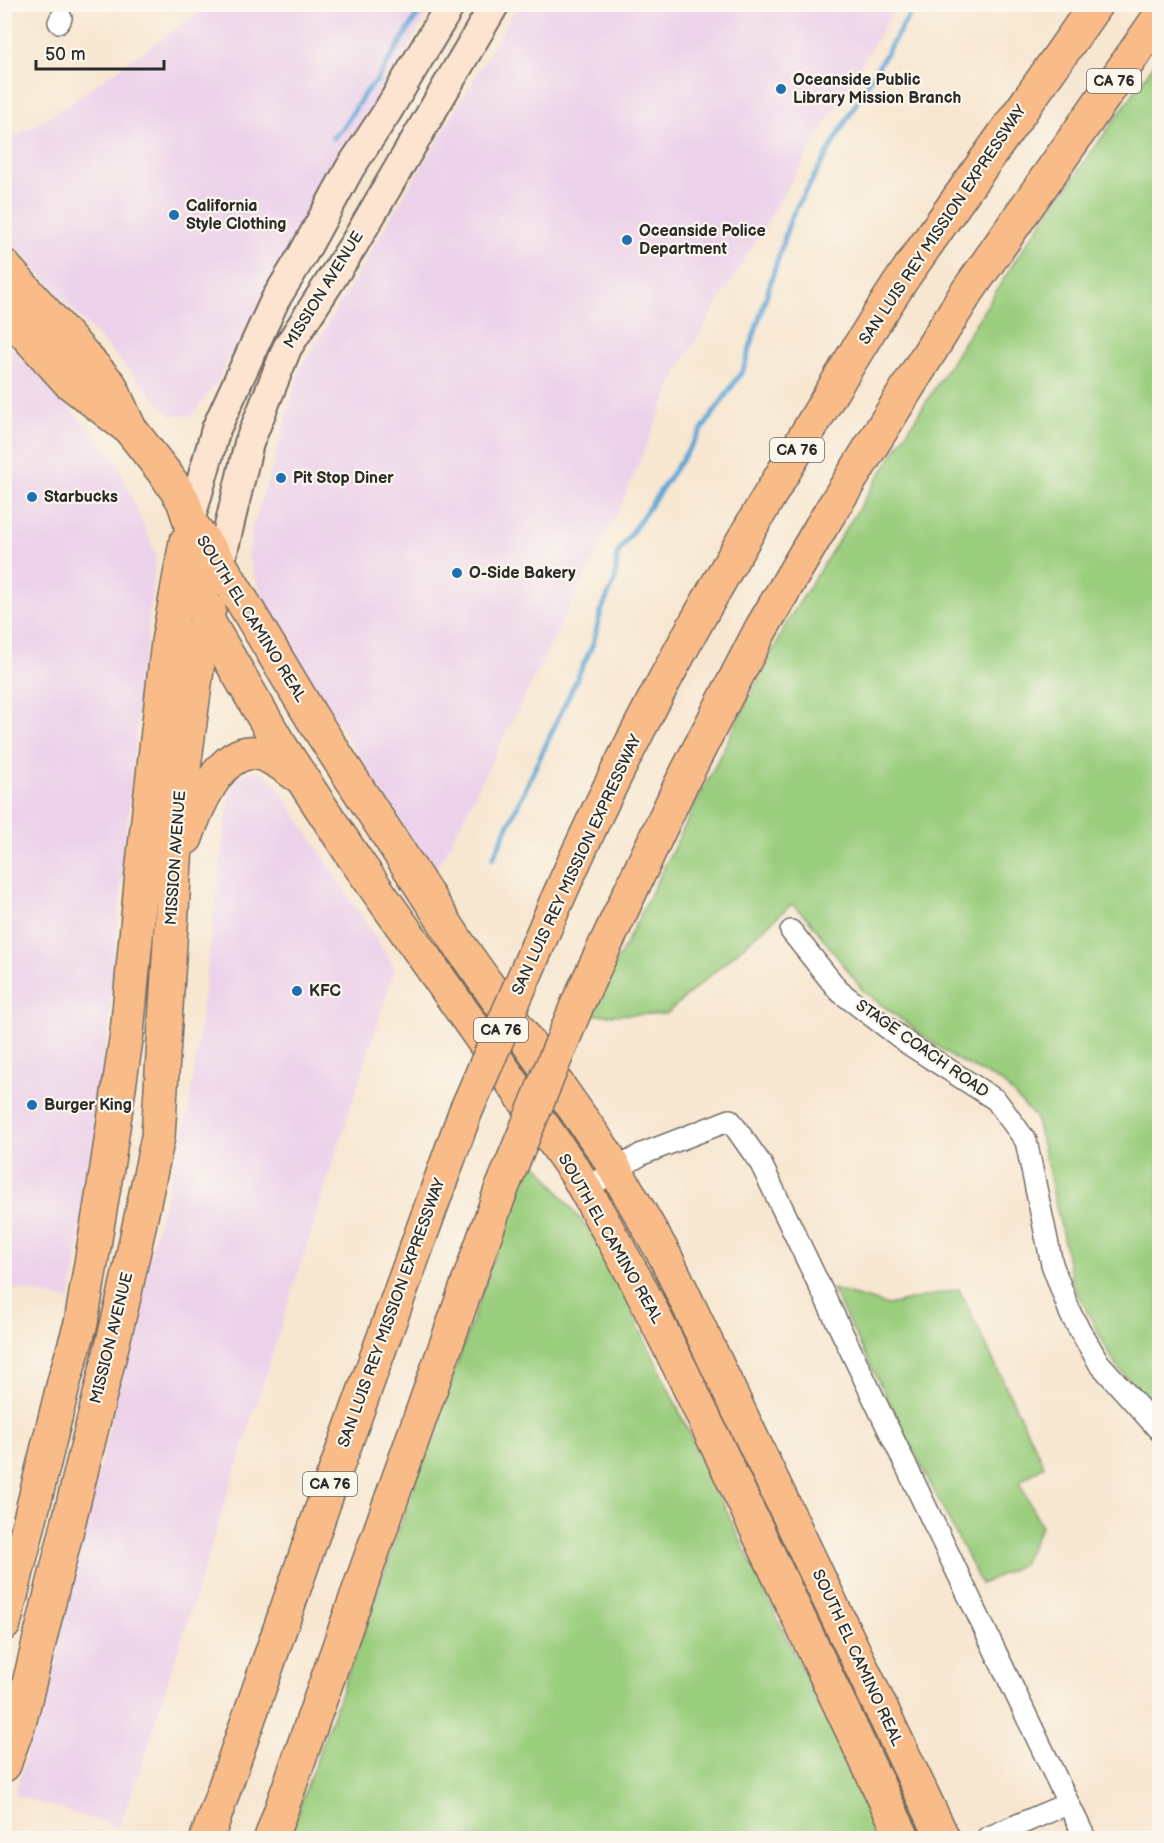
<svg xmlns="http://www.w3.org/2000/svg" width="1164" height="1843" font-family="'Balsamiq Sans',sans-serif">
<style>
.built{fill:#ecd1ea}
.green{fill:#9acd7d;stroke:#627c54;stroke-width:1.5}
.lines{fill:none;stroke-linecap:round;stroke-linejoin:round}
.stream{stroke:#5da5d4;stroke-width:5}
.street-casing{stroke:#726c65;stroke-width:24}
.secondary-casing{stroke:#726c65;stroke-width:32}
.primary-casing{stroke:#726c65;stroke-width:36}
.highway-casing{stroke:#726c65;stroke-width:36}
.street{stroke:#fff;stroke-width:21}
.secondary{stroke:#fde4d0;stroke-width:28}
.primary{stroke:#f9bc89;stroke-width:33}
.highway{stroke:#f9bc89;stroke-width:33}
.highway-bridge-casing{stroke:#726c65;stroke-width:36;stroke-linecap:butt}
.highway-bridge{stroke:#f9bc89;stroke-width:33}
.poi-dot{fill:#1f6fb2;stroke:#fbf7ec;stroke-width:2}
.labels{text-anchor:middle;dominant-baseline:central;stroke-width:4.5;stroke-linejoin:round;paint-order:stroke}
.shield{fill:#fbf7ec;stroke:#696865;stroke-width:1.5}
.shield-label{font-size:15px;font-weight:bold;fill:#2b2b2b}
.poi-label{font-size:16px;font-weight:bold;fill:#2b2b2b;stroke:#fbf7ec;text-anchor:start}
.street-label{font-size:16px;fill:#2b2b2b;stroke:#fbf7ec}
</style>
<rect width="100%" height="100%" fill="#fbf7ec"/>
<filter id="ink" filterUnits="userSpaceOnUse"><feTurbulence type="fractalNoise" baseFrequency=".0167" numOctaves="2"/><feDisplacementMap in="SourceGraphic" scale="12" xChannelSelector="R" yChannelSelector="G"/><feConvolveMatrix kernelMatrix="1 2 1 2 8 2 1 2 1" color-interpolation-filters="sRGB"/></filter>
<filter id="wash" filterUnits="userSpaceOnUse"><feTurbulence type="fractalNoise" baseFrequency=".008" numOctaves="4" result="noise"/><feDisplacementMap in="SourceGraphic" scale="24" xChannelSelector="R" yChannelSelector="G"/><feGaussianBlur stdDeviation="1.35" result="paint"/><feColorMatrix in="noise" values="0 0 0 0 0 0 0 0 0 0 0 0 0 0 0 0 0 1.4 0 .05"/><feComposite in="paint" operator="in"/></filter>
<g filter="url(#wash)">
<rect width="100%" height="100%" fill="#f7e6d0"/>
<!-- built -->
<path class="built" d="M210 5H432L213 388 192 415 171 416 5 236 4 144 65 106Z
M518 5H897L678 370 623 501 447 850 433 873 267 610 248 557 252 529 276 457 298 373Z
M4 335 115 458 156 555 132 773 100 1116 70 1300 5 1287Z
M250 771 264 773 277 786 395 968 140 1770 119 1827 15 1795 62 1627 153 1243 189 1110 229 797 235 779Z"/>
<!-- green -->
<path class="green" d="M1159 57V1411L1116 1366 1073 1285 1049 1172 1035 1117 1002 1082 954 1058 864 992 809 920 792 904 666 1014 590 1015 787 622 1022 250Z
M530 1155 600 1245 812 1691 891 1838H288L365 1627Z
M832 1289 888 1305 959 1289 1044 1466 1019 1482 1041 1526 1023 1564 981 1584Z"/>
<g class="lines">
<!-- stream -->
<path class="stream" d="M333 138 343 128 365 93 377 80 424 4
M493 858 593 644 601 611 615 580 617 554 743 370 791 217 861 95 916 4"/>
</g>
</g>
<g filter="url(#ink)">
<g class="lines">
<defs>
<path id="street" d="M59 22 61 18
M791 931 839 991 910 1045 996 1100 1026 1141 1052 1264 1071 1315 1099 1363 1160 1431
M585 1189 642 1154 730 1120 761 1164 1085 1838
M987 1838 1067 1804"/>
<path id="secondary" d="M190 521 216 429 275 300 303 254 350 168 387 112 451 4
M220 564 249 443 287 348 354 244 495 4"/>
<path id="primary" d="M4 266 110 385 130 429 167 476 183 500 190 521 206 618 278 742 353 856 576 1173 636 1280 683 1374 903 1838
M4 310 69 382 126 426
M194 528 220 564 314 721 460 946 605 1152 665 1256 943 1838
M186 838C195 811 220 748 256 753 271 755 285 767 297 775
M4 1624 65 1378 81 1323 107 1168 127 1033 142 873 168 642 186 542
M4 1765 20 1720 124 1297 158 1137 178 813 201 639 209 609"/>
<path id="highway" d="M537 947C607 778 697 615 792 458 829 397 865 334 905 275 968 184 1033 95 1096 4
M578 1003 681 784 761 629 821 527 965 295 1160 16
M207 1838 327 1494 465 1113
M271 1838 500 1193"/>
</defs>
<!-- street casing -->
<use href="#street" class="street-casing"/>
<!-- secondary casing -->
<use href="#secondary" class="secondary-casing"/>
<!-- primary casing -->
<use href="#primary" class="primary-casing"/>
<!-- highway casing -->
<use href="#highway" class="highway-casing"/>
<!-- street -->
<use href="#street" class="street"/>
<!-- secondary -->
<use href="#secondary" class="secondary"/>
<!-- primary -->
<use href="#primary" class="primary"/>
<!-- highway -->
<use href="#highway" class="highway"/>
<defs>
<path id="highway-bridge" d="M465 1113 537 947
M500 1193 578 1003"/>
</defs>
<!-- highway-bridge casing -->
<use href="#highway-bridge" class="highway-bridge-casing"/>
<!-- highway-bridge -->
<use href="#highway-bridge" class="highway-bridge"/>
</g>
</g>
<!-- markers -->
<g class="poi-dot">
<circle cx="781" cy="89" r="6"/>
<circle cx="174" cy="215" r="6"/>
<circle cx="627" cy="240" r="6"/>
<circle cx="281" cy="478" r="6"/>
<circle cx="32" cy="497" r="6"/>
<circle cx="457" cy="573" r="6"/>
<circle cx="297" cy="991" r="6"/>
<circle cx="32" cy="1105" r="6"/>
</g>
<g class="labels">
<!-- shield labels -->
<g class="shield">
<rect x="1087" y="69" width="54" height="24" rx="4.5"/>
<rect x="770" y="438" width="54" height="24" rx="4.5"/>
<rect x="474" y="1018" width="54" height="24" rx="4.5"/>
<rect x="303" y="1472" width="54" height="24" rx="4.5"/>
</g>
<g class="shield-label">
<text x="1114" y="81">CA 76</text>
<text x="797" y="450">CA 76</text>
<text x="501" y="1030">CA 76</text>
<text x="330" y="1484">CA 76</text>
</g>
<!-- poi labels -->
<g class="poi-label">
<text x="793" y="80">Oceanside Public<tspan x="793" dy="18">Library Mission Branch</tspan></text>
<text x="186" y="206">California<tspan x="186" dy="18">Style Clothing</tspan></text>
<text x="639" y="231">Oceanside Police<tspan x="639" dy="18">Department</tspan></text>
<text x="293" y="478">Pit Stop Diner</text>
<text x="44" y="497">Starbucks</text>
<text x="469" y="573">O-Side Bakery</text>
<text x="309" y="991">KFC</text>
<text x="44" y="1105">Burger King</text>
</g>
<!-- street labels -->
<g class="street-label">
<text transform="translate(943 225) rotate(-56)">SAN LUIS REY MISSION EXPRESSWAY</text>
<text transform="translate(324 290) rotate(-58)">MISSION AVENUE</text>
<text transform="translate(251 619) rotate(58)">SOUTH EL CAMINO REAL</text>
<text transform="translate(176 858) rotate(-86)">MISSION AVENUE</text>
<text transform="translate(577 865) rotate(-65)">SAN LUIS REY MISSION EXPRESSWAY</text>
<text transform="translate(922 1049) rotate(35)">STAGE COACH ROAD</text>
<text transform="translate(610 1239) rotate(60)">SOUTH EL CAMINO REAL</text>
<text transform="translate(392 1313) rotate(-70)">SAN LUIS REY MISSION EXPRESSWAY</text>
<text transform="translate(112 1338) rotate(-76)">MISSION AVENUE</text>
<text transform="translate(857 1658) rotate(65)">SOUTH EL CAMINO REAL</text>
</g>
</g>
<!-- margin -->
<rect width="1164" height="1843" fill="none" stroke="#fbf7ec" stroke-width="24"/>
<!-- scale -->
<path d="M36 60v9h128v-9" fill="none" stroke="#2b2b2b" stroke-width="3"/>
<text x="45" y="60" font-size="18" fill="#2b2b2b" stroke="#fbf7ec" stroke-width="4.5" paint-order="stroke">50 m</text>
</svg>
